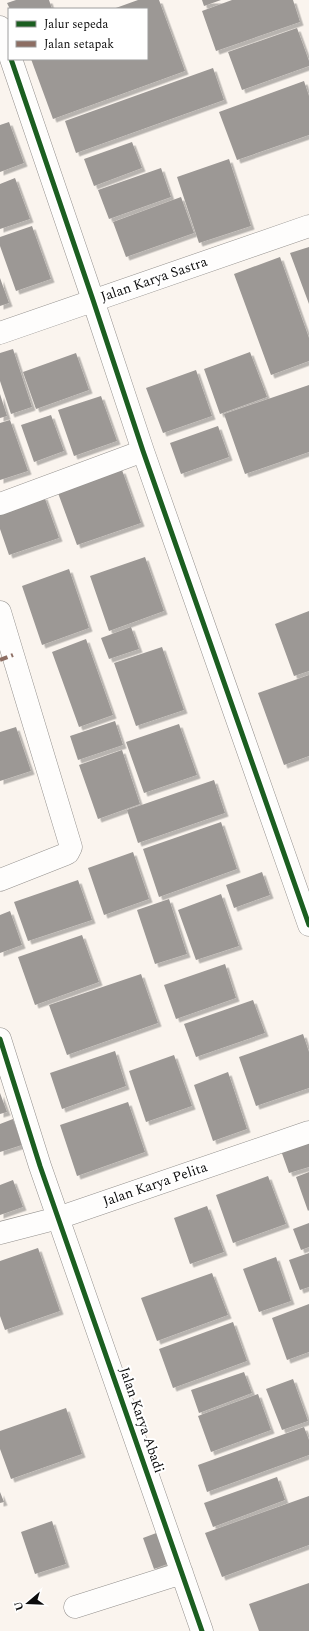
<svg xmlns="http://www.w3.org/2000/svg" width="309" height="1631" font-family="Spectral,serif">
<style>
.building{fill:#9c9895;filter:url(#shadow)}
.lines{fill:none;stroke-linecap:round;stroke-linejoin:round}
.street-casing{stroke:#93908d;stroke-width:23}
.street{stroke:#fefdfc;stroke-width:22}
.quiet{stroke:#8d6e63;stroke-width:4;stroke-dasharray:8 4;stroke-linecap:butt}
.cycleway-casing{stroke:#fff;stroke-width:8}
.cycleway{stroke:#1b5e20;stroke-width:5}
.labels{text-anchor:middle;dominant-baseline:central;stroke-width:4;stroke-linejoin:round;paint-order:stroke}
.street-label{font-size:14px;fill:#0b0b0b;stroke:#fff}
</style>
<defs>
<filter id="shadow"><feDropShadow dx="3.5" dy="3.5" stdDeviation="0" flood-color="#0004"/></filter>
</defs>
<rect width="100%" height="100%" fill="#faf4ee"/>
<!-- building -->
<path class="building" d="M16 0H49L52 9H10L7 3Z
M138 0H159L185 71 53 119 31 59H147V9H113Z
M202 0H221L204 6Z
M232 0H293L300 22 216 51 202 11Z
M297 28 309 61V66L242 90 228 52Z
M213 68 224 100 76 153 65 121Z
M304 81 309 96V135L237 160 219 112Z
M9 122 24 163 0 172V125Z
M132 142 142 168 94 186 84 159Z
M229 159 251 226 199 243 177 177Z
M161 168 171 197 109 219 98 190Z
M15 178 30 219 0 229V184Z
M181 197 194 233 126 257 113 222Z
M32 226 51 279 16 291 0 246V237Z
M309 247V304L290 253Z
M280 257 309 338V361L271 375 234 274Z
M0 278 9 303 0 306Z
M13 349 32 407 11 414 0 381V353Z
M250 352 267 397 220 414 204 369Z
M76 353 89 390 36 409 23 372Z
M196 370 212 416 163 433 146 388Z
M309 385V452L245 474 224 414Z
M0 394 7 416 0 418Z
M101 396 117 441 74 456 58 410Z
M51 415 64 451 34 462 21 425Z
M10 420 28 471 0 480V423Z
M218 426 229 457 181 474 170 443Z
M122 470 141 523 77 545 58 493Z
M44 496 59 538 9 555 0 529V512Z
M145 557 164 611 109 631 90 576Z
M69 569 89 628 42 645 22 586Z
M309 611V671L294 676 275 624Z
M131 627 139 649 109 659 101 638Z
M86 639 113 715 79 727 52 652Z
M162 647 184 710 136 726 114 663Z
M309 675V756L284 765 258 693Z
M115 721 123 745 78 760 70 736Z
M179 724 197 775 144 793 126 742Z
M16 727 31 771 0 781V732Z
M122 750 140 804 98 819 79 765Z
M214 780 225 813 138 843 127 810Z
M221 822 237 869 159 897 143 849Z
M133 852 149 899 104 915 88 868Z
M262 872 270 895 234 908 226 885Z
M78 880 92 920 28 941 14 902Z
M221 894 239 946 196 960 178 910Z
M169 899 187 954 155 964 137 910Z
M10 911 22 945 0 953V915Z
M82 935 99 982 35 1005 18 957Z
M225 964 236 998 176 1019 164 985Z
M141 974 158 1023 67 1055 49 1005Z
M253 1000 265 1033 196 1057 184 1024Z
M303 1034 309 1052V1088L256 1106 239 1057Z
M115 1051 126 1086 62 1109 50 1073Z
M174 1055 192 1106 146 1122 129 1071Z
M228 1072 247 1129 213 1141 194 1085Z
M0 1093 7 1112 0 1114Z
M128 1102 145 1152 77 1176 60 1125Z
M13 1119 22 1145 0 1152V1124Z
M309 1135V1167L289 1173 279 1145Z
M309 1172V1210L308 1211 296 1177Z
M268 1176 286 1224 233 1243 216 1195Z
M13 1180 23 1207 0 1215V1185Z
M207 1206 224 1252 190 1264 174 1218Z
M309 1223V1247L301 1250 293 1229Z
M38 1248 60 1311 5 1330 0 1316V1261Z
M309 1253V1287L300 1290 289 1260Z
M276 1257 291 1301 259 1312 243 1269Z
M212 1273 228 1315 157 1341 141 1298Z
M309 1304V1352L287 1360 272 1318Z
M233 1322 247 1361 173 1388 159 1349Z
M244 1372 252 1393 199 1413 191 1390Z
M293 1379 308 1421 282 1430 266 1389Z
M258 1394 271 1430 211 1452 198 1416Z
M66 1408 82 1454 11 1479 0 1449V1431Z
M304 1427 309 1440V1455L207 1492 198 1465Z
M277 1477 285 1500 213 1527 204 1503Z
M0 1492 4 1502 0 1503Z
M309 1496V1545L222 1577 205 1533Z
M52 1521 66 1564 35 1574 21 1532Z
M159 1532 170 1563 154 1569 143 1538Z
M309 1583V1631H259L249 1604Z"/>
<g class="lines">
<defs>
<path id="street" d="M0 27 9 54
M11 59 93 300 143 451 309 925
M0 333 309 226
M0 504 143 451
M0 612 71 847 68 853 66 854 0 880
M0 1039 40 1166 202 1631
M0 1233 58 1218 309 1132
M75 1607 182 1573"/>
</defs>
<!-- street casing -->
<use href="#street" class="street-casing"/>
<!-- street -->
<use href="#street" class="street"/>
<!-- quiet -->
<path class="quiet" d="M0 660 13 655"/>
<defs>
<path id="cycleway" d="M11 59 93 300 143 451 309 925
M0 1039 40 1166 202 1631"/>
</defs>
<!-- cycleway casing -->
<use href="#cycleway" class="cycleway-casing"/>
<!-- cycleway -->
<use href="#cycleway" class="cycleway"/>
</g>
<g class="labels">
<!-- street labels -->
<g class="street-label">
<text transform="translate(154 279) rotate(-19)">Jalan Karya Sastra</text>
<text transform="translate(155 1184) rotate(-19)">Jalan Karya Pelita</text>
<text transform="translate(142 1420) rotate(71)">Jalan Karya Abadi</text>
</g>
</g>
<!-- legend -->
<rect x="8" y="8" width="140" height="52" fill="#ffffff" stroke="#9d9d9d"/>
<rect x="16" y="21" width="20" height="6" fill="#1b5e20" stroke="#9d9d9d"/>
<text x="44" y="28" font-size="12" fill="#0b0b0b">Jalur sepeda</text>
<rect x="16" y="41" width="20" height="6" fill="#8d6e63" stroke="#9d9d9d"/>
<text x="44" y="48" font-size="12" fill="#0b0b0b">Jalan setapak</text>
<!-- north arrow -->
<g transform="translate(28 1603) rotate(251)" stroke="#ffffff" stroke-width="3" paint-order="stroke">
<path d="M0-3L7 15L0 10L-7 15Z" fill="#0b0b0b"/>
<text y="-6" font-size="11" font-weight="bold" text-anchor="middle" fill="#0b0b0b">U</text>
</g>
</svg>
